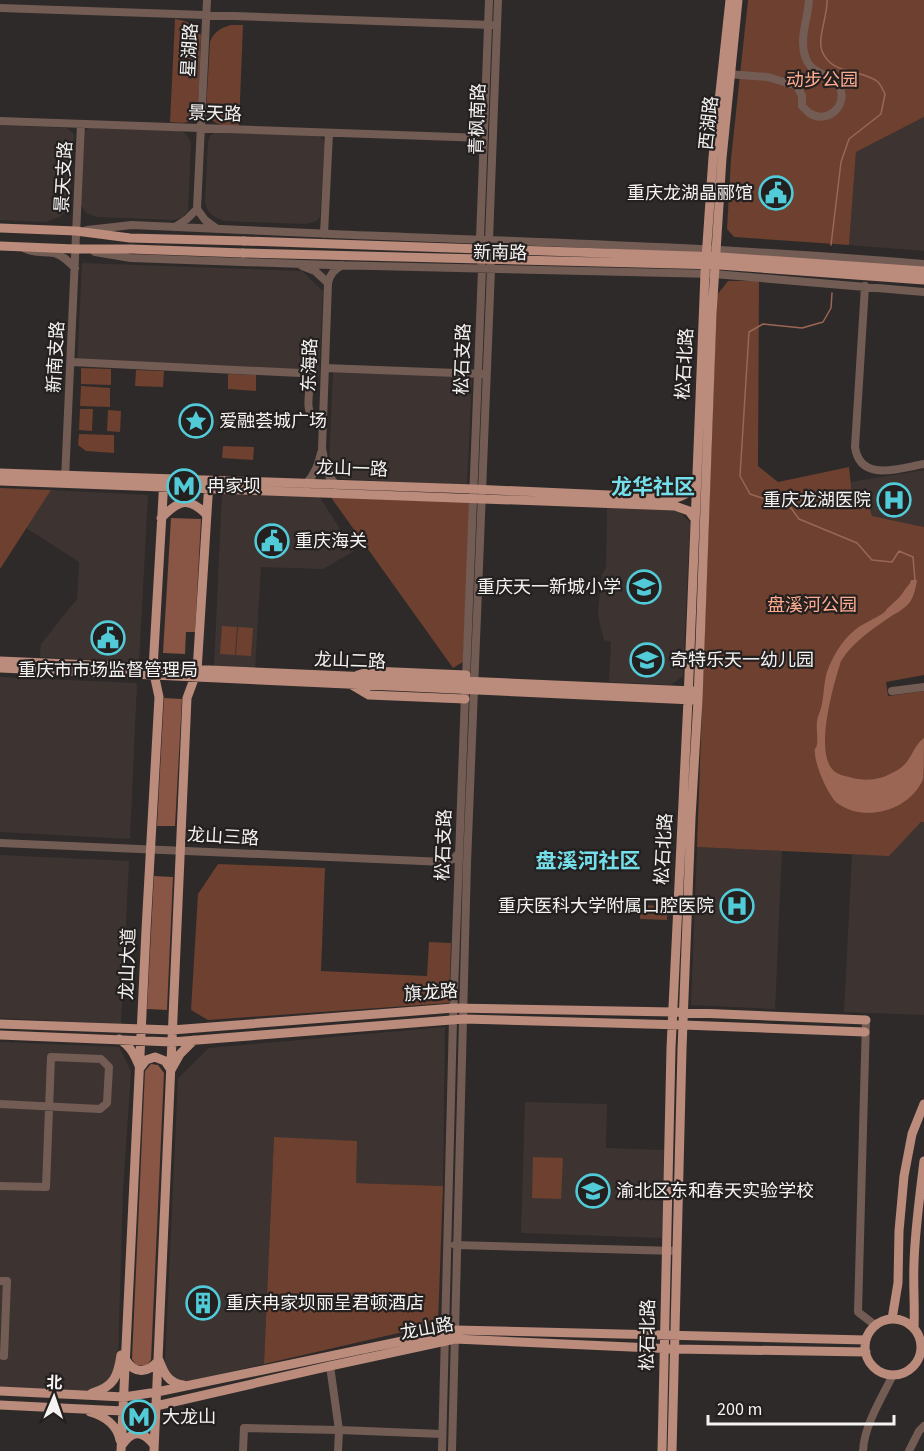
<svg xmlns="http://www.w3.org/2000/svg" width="924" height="1451" font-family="'Source Sans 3','Noto Sans SC',sans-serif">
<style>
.built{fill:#3d3431}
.green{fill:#6d4030}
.forest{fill:#895544}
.water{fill:#9c6654}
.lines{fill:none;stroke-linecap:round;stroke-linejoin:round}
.stream{stroke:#9c6654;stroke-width:1.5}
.minor{stroke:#735c54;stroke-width:8}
.major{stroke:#bb8b7b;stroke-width:9}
.major-bridge{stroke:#bb8b7b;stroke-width:9}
.labels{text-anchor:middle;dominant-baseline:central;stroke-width:4.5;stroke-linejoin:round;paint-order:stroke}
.street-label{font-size:18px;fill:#f5f3f2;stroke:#23201f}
.park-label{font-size:18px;fill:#ffac91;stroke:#23201f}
.poi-label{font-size:18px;fill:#f5f3f2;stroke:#23201f;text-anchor:start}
.quarter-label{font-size:21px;font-weight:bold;fill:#74dfea;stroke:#23201f}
</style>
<rect width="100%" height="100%" fill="#2d2a29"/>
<!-- built -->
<path class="built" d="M924 117V251L849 245 856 152Z
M0 125 67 128 74 134 69 206 66 212 59 217 45 222 0 220Z
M89 128 180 131 185 133 191 142 188 211 185 214 183 217 174 220 97 217 86 213 81 205 85 131Z
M215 132 319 136 325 141 320 217 316 221 306 224 224 221 213 216 208 211 205 203 208 141 210 136Z
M82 263 302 271 323 291 319 377 77 366Z
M333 372 472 376 467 485 342 479 329 463Z
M924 470V527L871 516 868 504 852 496 851 482Z
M51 490 148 495 139 663 40 657 41 644 77 599 79 562 26 528Z
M222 492 319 496 354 551 323 569 261 567 255 670 214 667Z
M607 507 677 510 690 522 683 676 671 685 609 682 611 642 604 640 600 625 598 612 602 574 606 568Z
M0 677 137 683 130 839 0 832Z
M921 822H924V1015L844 1012 852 854 889 855Z
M697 847 782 851 775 1009 691 1005Z
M0 855 129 861 121 1024 0 1018Z
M445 1027 443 1186 356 1183 274 1138 264 1364 185 1382 174 1380 165 1367V1362L178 1078 209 1048Z
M0 1042 119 1047 131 1071 123 1191 118 1359 109 1381 86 1392 0 1387Z
M525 1102 607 1104 606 1148 664 1150 662 1238 521 1233Z"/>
<!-- green -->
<path class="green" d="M748 0H924V117L856 152 849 245 734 237 727 229 731 159Z
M175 19C187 21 195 24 201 35L198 112C193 125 182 123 170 122Z
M231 25H243L239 126C223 125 214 127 206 111L210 42C214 32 220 28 231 25Z
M728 281H759L758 466 778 482 849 467 852 495 861 494 868 504 872 516 924 527V675L886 682 888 696 924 691V822H921L889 856 697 847 717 295Z
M81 368 111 369V385L81 384Z
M136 370 164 371 163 387 135 386Z
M228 374 256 375V391L228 389Z
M81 386 110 388V407L80 406Z
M80 409H93L92 431 79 430Z
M108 410 121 411 120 432 107 431Z
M79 434 114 435V453L86 451 78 445Z
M223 446 254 447 253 460 222 458Z
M0 488 51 490 0 569Z
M330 496 470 501 463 662 453 668Z
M222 626 237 627 235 655 220 654Z
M238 627 253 628 251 656 236 655Z
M218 864 325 868 321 971 427 976 429 942 451 943 449 1003 208 1020 191 1010 198 894Z
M640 905 667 906V920L640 919Z
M274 1137 357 1141 356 1183 443 1186 438 1324 264 1364Z
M533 1157 563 1158 561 1199 532 1198Z"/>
<!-- forest -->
<path class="forest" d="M171 518 201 519 195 632H186L185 654 163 653Z
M164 698 182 699 175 826H157Z
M154 876 173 877 167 1010 147 1009Z
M151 1064 158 1065 164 1073 151 1360 146 1366 136 1365 132 1359 145 1071Z"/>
<!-- water -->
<path class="water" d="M911 580H917C916 587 914 596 910 602 904 610 894 614 887 619 870 631 852 643 841 661 834 683 814 751 833 770 837 774 844 776 849 777 866 782 880 780 894 772 913 763 911 747 924 738 924 749 924 770 923 779 910 811 864 823 837 803 828 795 815 765 815 753 814 746 816 751 817 744 818 737 816 729 817 721 818 715 821 710 822 704 824 693 824 682 827 672 832 657 843 639 855 630 863 623 873 620 882 614 889 609 883 612 889 607 895 601 899 599 904 591 907 586 910 585 911 580Z"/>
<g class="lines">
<!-- stream -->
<path class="stream" d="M827 0C828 15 817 38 822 51 832 76 860 68 878 82 881 85 883 90 885 94L881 114 849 139 841 162 831 245
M832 293 831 308 823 322 802 328 763 324 749 332 740 476 750 494 791 508 799 519 857 543 872 560 892 562 899 551 913 557 915 581"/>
<!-- minor -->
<path class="minor" d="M0 8 492 25
M727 74 768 77 797 86 802 96V106C805 109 807 111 809 113 828 125 849 105 839 85 833 73 811 77 805 56 799 39 808 18 809 0
M0 121 484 138
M197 209 207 0
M197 209 205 220 217 229
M175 227 187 219 197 209
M87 230 132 225C206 228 280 232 354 235 544 242 734 248 924 264
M324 234 329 133
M24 248C34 254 43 251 54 253 63 255 69 262 75 268
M95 252 131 258 330 265 714 274 924 292
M302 266 315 271 328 283
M865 286 855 447C860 483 900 468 924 464
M71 362 300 373 307 375C314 389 302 406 314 419H323
M325 368 483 374
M65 479 81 124
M306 484C315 474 318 465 321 453
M336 485 329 476 325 465 322 448 328 283C330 274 334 270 342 265
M466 679 482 269 480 239 489 0
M892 691 924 687
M0 843 445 862 453 859 459 853
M866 1020 858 1312 875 1325
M0 1104 100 1109 107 1103 109 1067 101 1059 51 1057 46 1187 0 1186
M455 1245 677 1251
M0 1281H7L4 1356 0 1355
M330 1366 339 1430 338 1451
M243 1451 244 1428 339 1430 442 1434
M442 1451 453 1019 465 694
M452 1451 467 863 491 269 489 240 498 0
M863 1451C864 1426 882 1397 893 1375
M909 1451 919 1431 924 1426"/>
<!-- major -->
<path class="major" d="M0 228 76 231 130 238 244 241
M0 246 75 249H131L243 253
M0 473 473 489 676 498C686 495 690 492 696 483
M0 481 675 506 689 511 695 519
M161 518C179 500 188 496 207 515
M0 661 693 691
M0 668 693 700
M358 675 371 671 466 675
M352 685 369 695 465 699
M0 1024 172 1030 454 1008 673 1012 866 1020
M0 1035 172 1042 464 1019 683 1025 865 1032
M119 1039C131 1046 135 1056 140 1068L146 1060 155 1057 165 1061 171 1070 180 1054 194 1040
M892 1319 898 1283 899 1231 904 1176 912 1134 924 1104
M865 1347a28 28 0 1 1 56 0a28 28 0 1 1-56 0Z
M914 1328C915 1307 913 1285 914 1263 915 1229 920 1195 924 1161
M126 1360C135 1375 148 1373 159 1360 164 1373 168 1383 183 1385
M0 1391 124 1397 157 1392 455 1330 866 1340
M92 1393C114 1387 118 1376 121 1355
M0 1405 123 1411 156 1406 330 1366 455 1339 675 1349 866 1352
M90 1412C104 1416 117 1425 120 1440
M122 1445C133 1429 143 1431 154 1445
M121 1451 146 930 159 697 153 669 164 479
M154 1451C166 1200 175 949 187 698L197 671 209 481
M662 1451 671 1048 688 700 705 273 713 157 730 0
M672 1451 682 1049 691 818 698 700 712 314 722 158 738 0"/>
<!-- major-bridge -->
<path class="major-bridge" d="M244 241 721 257 924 271
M243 253 719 265 924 280"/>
</g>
<!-- icons -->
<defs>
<symbol id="civic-ring" viewBox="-11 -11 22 22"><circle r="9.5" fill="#23201f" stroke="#52cbd8" stroke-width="1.5"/><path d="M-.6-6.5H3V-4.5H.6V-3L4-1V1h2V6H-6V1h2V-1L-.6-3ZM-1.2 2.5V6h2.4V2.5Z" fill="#52cbd8"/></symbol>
<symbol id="sight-ring" viewBox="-11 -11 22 22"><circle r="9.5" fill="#23201f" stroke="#52cbd8" stroke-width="1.5"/><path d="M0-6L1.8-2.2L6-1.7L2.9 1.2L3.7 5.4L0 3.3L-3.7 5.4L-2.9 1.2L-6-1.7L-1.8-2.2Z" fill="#52cbd8"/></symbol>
<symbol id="metro-ring" viewBox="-11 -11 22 22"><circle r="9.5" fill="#23201f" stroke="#52cbd8" stroke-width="1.5"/><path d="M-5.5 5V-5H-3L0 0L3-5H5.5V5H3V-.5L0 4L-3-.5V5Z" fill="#52cbd8"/></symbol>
<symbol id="hospital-ring" viewBox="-11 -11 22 22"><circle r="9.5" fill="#23201f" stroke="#52cbd8" stroke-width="1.5"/><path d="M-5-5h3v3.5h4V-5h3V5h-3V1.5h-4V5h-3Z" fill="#52cbd8"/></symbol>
<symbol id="school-ring" viewBox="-11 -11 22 22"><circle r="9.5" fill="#23201f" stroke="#52cbd8" stroke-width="1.5"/><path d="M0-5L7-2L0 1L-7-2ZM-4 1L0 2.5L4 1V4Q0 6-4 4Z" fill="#52cbd8"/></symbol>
<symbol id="building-ring" viewBox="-11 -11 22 22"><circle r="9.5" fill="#23201f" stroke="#52cbd8" stroke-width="1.5"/><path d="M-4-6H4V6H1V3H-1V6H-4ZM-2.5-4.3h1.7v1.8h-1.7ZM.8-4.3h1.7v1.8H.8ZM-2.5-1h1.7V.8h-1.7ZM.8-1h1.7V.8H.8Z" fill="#52cbd8"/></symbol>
</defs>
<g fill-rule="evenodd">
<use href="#civic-ring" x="757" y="174" width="38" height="38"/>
<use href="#sight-ring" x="177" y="402" width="38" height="38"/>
<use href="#metro-ring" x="165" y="467" width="38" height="38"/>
<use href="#hospital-ring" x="875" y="481" width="38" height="38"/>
<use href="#civic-ring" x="253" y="522" width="38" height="38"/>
<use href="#school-ring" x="625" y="568" width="38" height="38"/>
<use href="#civic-ring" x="89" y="619" width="38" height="38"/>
<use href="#school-ring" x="628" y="641" width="38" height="38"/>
<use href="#hospital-ring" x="718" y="887" width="38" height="38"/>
<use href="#school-ring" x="574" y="1172" width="38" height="38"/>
<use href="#building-ring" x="184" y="1284" width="38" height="38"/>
<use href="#metro-ring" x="120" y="1398" width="38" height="38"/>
</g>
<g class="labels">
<!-- street labels -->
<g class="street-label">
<text transform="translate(190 50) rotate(-87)">星湖路</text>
<text transform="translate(215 114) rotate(2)">景天路</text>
<text transform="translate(478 119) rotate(-88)">青枫南路</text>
<text transform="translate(709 123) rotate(-84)">西湖路</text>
<text transform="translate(64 177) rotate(-87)">景天支路</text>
<text transform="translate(500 253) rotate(1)">新南路</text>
<text transform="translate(56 357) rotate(-87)">新南支路</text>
<text transform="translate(463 359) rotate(-88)">松石支路</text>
<text transform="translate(685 364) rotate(-87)">松石北路</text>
<text transform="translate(310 365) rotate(-88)">东海路</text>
<text transform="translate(352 469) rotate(2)">龙山一路</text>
<text transform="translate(350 661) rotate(2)">龙山二路</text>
<text transform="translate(223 837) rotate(3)">龙山三路</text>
<text transform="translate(444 845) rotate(-88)">松石支路</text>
<text transform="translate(664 849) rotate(-87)">松石北路</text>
<text transform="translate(128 964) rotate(-88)">龙山大道</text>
<text transform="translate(431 993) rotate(-4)">旗龙路</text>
<text transform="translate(427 1329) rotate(-10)">龙山路</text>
<text transform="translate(648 1335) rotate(-89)">松石北路</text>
</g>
<!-- park labels -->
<g class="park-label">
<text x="822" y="80">动步公园</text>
<text x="812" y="605">盘溪河公园</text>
</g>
<!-- poi labels -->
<g class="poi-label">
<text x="753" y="193" text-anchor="end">重庆龙湖晶郦馆</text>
<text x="219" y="421">爱融荟城广场</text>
<text x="207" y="486">冉家坝</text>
<text x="871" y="500" text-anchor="end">重庆龙湖医院</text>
<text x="295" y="541">重庆海关</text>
<text x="621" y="587" text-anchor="end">重庆天一新城小学</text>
<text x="670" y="660">奇特乐天一幼儿园</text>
<text x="108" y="670" text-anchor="middle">重庆市市场监督管理局</text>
<text x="714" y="906" text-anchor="end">重庆医科大学附属口腔医院</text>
<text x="616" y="1191">渝北区东和春天实验学校</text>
<text x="226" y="1303">重庆冉家坝丽呈君顿酒店</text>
<text x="162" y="1417">大龙山</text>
</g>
<!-- quarter labels -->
<g class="quarter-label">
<text x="653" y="487">龙华社区</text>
<text x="588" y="861">盘溪河社区</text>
</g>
</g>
<!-- north arrow -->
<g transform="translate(54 1397) rotate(2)" stroke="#23201f" stroke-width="4.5" paint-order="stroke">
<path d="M0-4.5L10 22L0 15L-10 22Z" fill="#f5f3f2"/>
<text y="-9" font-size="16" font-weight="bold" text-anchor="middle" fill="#f5f3f2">北</text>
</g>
<!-- scale -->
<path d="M708 1415v9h186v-9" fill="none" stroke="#f5f3f2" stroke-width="3"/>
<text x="717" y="1415" font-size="18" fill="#f5f3f2" stroke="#23201f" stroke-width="4.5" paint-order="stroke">200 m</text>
</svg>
